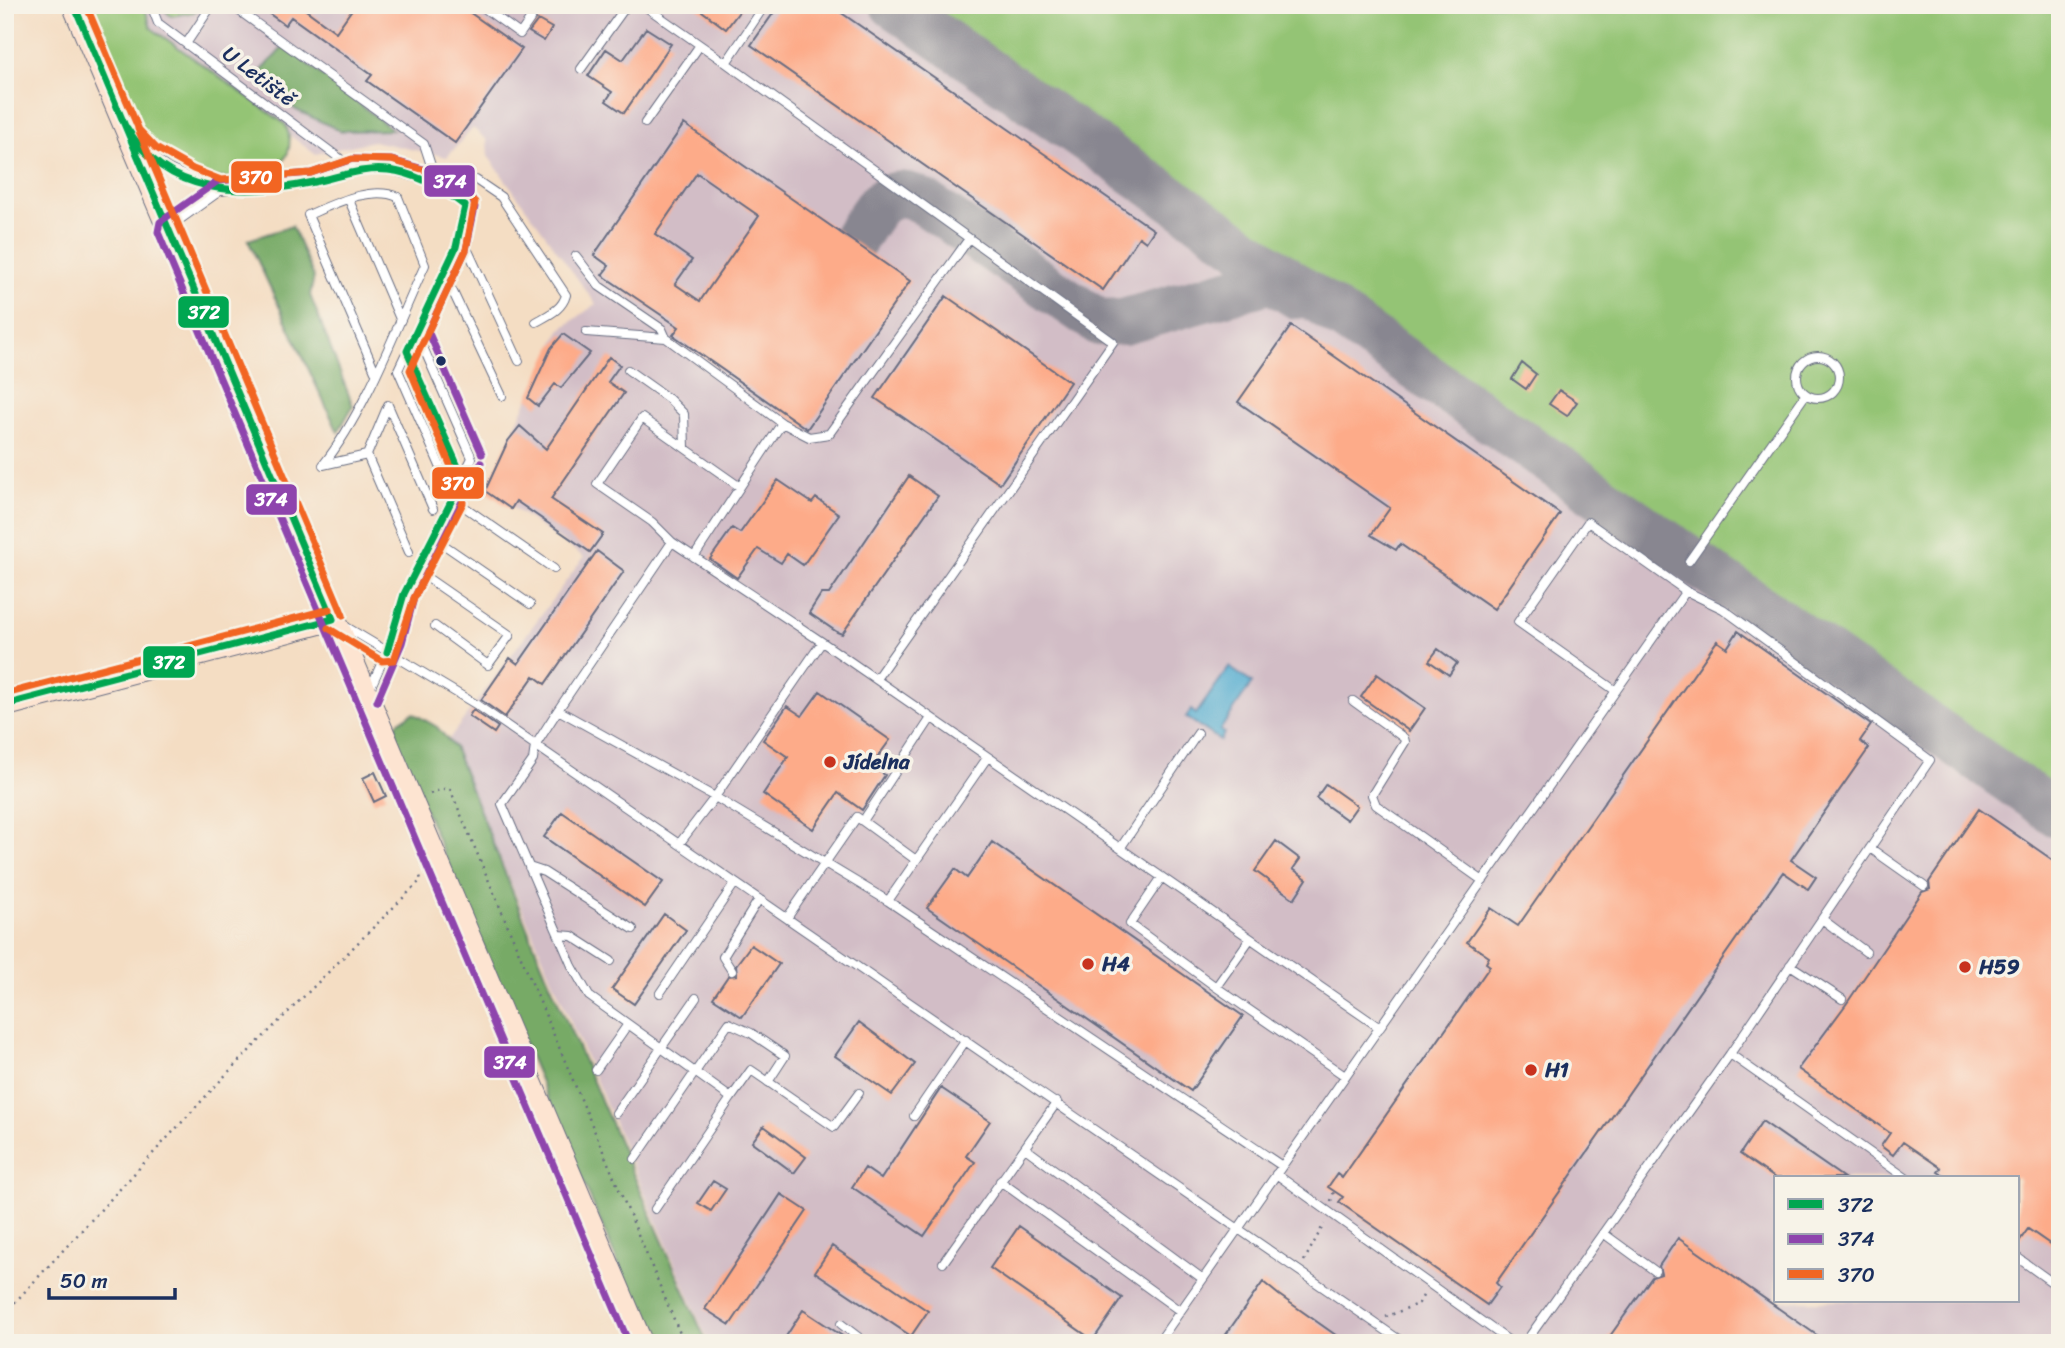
<svg xmlns="http://www.w3.org/2000/svg" width="2065" height="1348" font-family="Sriracha,sans-serif">
<style>
.industrial{fill:#d2bdc6;fill-rule:evenodd}
.green{fill:#94c474;stroke:#587a69;stroke-width:2}
.forest{fill:#7a6;stroke:#496c62;stroke-width:2}
.water{fill:#53acd0;stroke:#376e97;stroke-width:2}
.lines{fill:none;stroke-linecap:round;stroke-linejoin:round}
.taxiway{stroke:#888690;stroke-width:46}
.building{fill:#fdab89;fill-rule:evenodd}
.lane-casing{stroke:#676c81;stroke-width:10}
.secondary-casing{stroke:#676c81;stroke-width:25}
.path{stroke:#676c81;stroke-width:2.5;stroke-dasharray:2 5;stroke-linecap:butt}
.lane{stroke:#fff;stroke-width:8}
.secondary{stroke:#fde4d1;stroke-width:23}
.bus-1-casing{stroke:#f7f3e8;stroke-width:12}
.bus-2-casing{stroke:#f7f3e8;stroke-width:12}
.bus-3-casing{stroke:#f7f3e8;stroke-width:12}
.bus-1{stroke:#00a651;stroke-width:7}
.bus-2{stroke:#8e44ad;stroke-width:7}
.bus-3{stroke:#f26522;stroke-width:7}
.bus-dot{fill:#1b2f5e;stroke:#f7f3e8;stroke-width:2.5}
.poi-dot{fill:#c8321e;stroke:#f7f3e8;stroke-width:2.5}
.labels{text-anchor:middle;dominant-baseline:central;stroke-width:7;stroke-linejoin:round;paint-order:stroke}
.street-label{font-size:21px;fill:#1b2f5e;stroke:#f7f3e8}
.poi-label{font-size:21px;font-weight:bold;fill:#1b2f5e;stroke:#f7f3e8;text-anchor:start}
.line-badge{stroke:#f7f3e8;stroke-width:2.5}
.badge-label{font-size:19px;text-anchor:middle;font-weight:bold;fill:#fff}
</style>
<rect width="100%" height="100%" fill="#f7f3e8"/>
<filter id="ink" filterUnits="userSpaceOnUse"><feTurbulence type="fractalNoise" baseFrequency=".0143" numOctaves="2"/><feDisplacementMap in="SourceGraphic" scale="14" xChannelSelector="R" yChannelSelector="G"/><feConvolveMatrix kernelMatrix="1 2 1 2 8 2 1 2 1" color-interpolation-filters="sRGB"/></filter>
<filter id="wash" filterUnits="userSpaceOnUse"><feTurbulence type="fractalNoise" baseFrequency=".00686" numOctaves="4" result="noise"/><feDisplacementMap in="SourceGraphic" scale="28" xChannelSelector="R" yChannelSelector="G"/><feGaussianBlur stdDeviation="1.57" result="paint"/><feColorMatrix in="noise" values="0 0 0 0 0 0 0 0 0 0 0 0 0 0 0 0 0 1.4 0 .05"/><feComposite in="paint" operator="in"/></filter>
<g filter="url(#wash)">
<rect width="100%" height="100%" fill="#f4ddc3"/>
<!-- industrial -->
<path class="industrial" d="M142 5H863L2060 839V1343H709L449 739 584 557 486 489 560 330 596 304 488 156 487 140 473 128 447 157 373 141 315 154 149 30ZM1776 1178H2018V1301H1776Z"/>
<!-- green -->
<path class="green" d="M86 5H144L151 28 285 124C314 190 193 190 157 154 127 123 104 47 86 5Z
M159 5H203L194 12 171 16Z
M928 5H2060V795Z"/>
<!-- forest -->
<path class="forest" d="M284 46 393 130 341 131 296 110 257 76Z
M292 226 314 277 310 295 353 406 338 432 248 240Z
M413 713 437 727 454 747 546 974 707 1343H652L397 744 396 724Z"/>
<!-- water -->
<path class="water" d="M1229 667 1252 683 1220 730 1224 733 1220 740 1186 717 1191 710 1196 714Z"/>
<g class="lines">
<!-- taxiway -->
<path class="taxiway" d="M893 5 2060 816
M853 242C873 213 885 178 925 203L1100 323 1123 322 1271 280 1297 296"/>
</g>
<g id="blocks">
<!-- building -->
<path class="building" d="M257 5H299L336 32 355 5H459L522 49 455 143 367 81 372 75 291 17 285 25Z
M694 5H744L726 29Z
M779 5H830L1154 230 1146 242 1139 237 1103 290 751 45Z
M538 20 552 28 544 41 529 32Z
M646 28 671 44 624 113 606 101 612 92 588 76 606 49 623 60Z
M684 124 910 281 807 429 673 335 679 327 602 275 609 266 594 255ZM697 173 759 216 700 301 675 284 692 260 655 234Z
M946 296 1070 382 1000 484 875 398Z
M1291 326 1560 514 1494 609 1400 544 1396 550 1371 535 1390 508 1238 402Z
M563 334 590 353 561 388 555 384 538 406 528 398 551 348Z
M609 357 620 365 608 382 624 393 551 499 603 534 590 552 516 501 511 509 485 491 508 441 520 426 546 449Z
M1522 363 1536 374 1526 389 1512 379Z
M1559 390 1577 402 1567 416 1549 404Z
M909 476 938 496 842 634 837 632 809 613 821 594H829Z
M778 480 812 503 816 498 839 514 803 565 787 554 781 563 758 549 737 578 710 559 732 528 740 533Z
M597 551 624 571 545 684 534 676 505 717 481 700 510 658 518 664Z
M1738 631 1871 725 1860 741 1869 748 1791 860 1816 877 1808 889 1783 872 1496 1283 1500 1287 1487 1305 1339 1202 1343 1197 1328 1187 1337 1174 1342 1178 1490 966 1486 963 1489 957 1467 942 1491 908 1518 926 1717 641 1727 648Z
M1438 649 1457 663 1449 675 1429 661Z
M1377 674 1425 708 1409 731 1361 697Z
M820 691 890 740 871 766 885 775 862 810 838 793 813 829 763 794 788 757 763 740 787 706 802 716Z
M473 710 498 727 494 733 469 716Z
M375 772 386 796 374 802 363 778Z
M1326 784 1357 806 1347 820 1316 798Z
M1979 809 2060 865V1251L2028 1229 2018 1243V1178H1948L1938 1172 1941 1168 1903 1142 1893 1155 1881 1146 1890 1133 1798 1069 1847 1003 1922 892 1930 889 1929 882Z
M562 812 663 882 645 907 544 837Z
M1276 841 1300 859 1293 869 1307 879 1294 899 1255 871Z
M992 842 1243 1016 1191 1091 927 908 955 869 967 878Z
M664 914 686 930 634 1004 612 989Z
M751 945 779 964 742 1017 713 998 728 976 737 975 736 965Z
M859 1022 915 1064 892 1095 835 1056Z
M941 1088 990 1121 966 1156 975 1162 924 1236 852 1187 865 1168 881 1179Z
M1762 1121 1844 1178H1775L1740 1154Z
M764 1126 806 1157 794 1173 752 1142Z
M713 1181 726 1189 711 1211 698 1203Z
M781 1194 807 1211 730 1325 705 1309Z
M1019 1226 1122 1298 1093 1340 990 1268Z
M1678 1238 1828 1343H1605L1652 1277 1661 1274 1659 1266Z
M832 1246 928 1311 911 1336 815 1272Z
M1263 1282 1279 1295 1347 1343H1220Z
M803 1310 853 1343H792L785 1338Z"/>
</g>
</g>
<g filter="url(#ink)">
<use href="#blocks" fill-opacity="0" stroke="#676c81" stroke-width="2"/>
<g class="lines">
<defs>
<path id="lane" d="M151 5 158 23 354 169
M231 5 424 144 437 184
M480 5 520 34 540 5
M643 5 726 63
M765 5 726 63 1113 342 876 679
M186 44 212 5
M581 69 627 5
M645 123 700 45
M144 150 167 168 220 191 313 183 354 169 390 170 437 184 465 206 456 247 398 370 454 498
M476 180 501 197 566 295C562 310 548 315 536 322
M349 200 400 319
M171 226 220 191
M460 233 519 361
M576 256 599 286 662 329 666 338
M444 273 502 396
M586 332 666 338 782 423 809 437 829 434 968 240
M407 351 463 478
M1797 377a21 21 0 1 1 42 0a21 21 0 1 1-42 0Z
M628 370 669 399 684 414 685 448
M375 371 308 215C334 204 371 185 398 197L425 265C396 328 366 411 323 465L367 455 409 552
M367 455 388 405 433 509
M453 499 554 569
M434 538 530 604
M672 542 652 522 597 484 642 418 740 487
M694 557 782 423
M1689 561 1806 394
M416 570 510 635 488 665 435 626
M1686 591 1723 609 1930 760 1730 1054 1906 1178
M343 625 477 705 1404 1343
M369 691 392 640 404 594 472 458 416 331
M1353 701 1404 738 1405 742 1372 795 1376 805 1483 881
M558 710 715 797 888 901 1282 1166
M863 821 931 718
M679 844 715 797 822 642
M1121 847 1198 733
M1870 848 1924 886
M529 867 544 872 633 929
M1162 877 1130 924 1216 987
M888 901 987 758
M787 918 857 817 916 860
M1822 919 1866 952
M559 935 572 936 611 961
M1250 939 1216 987 1345 1076
M1790 965 1842 999
M732 971 723 957 759 899
M660 993 735 883
M596 1070 628 1024
M731 1098 751 1070 834 1127 859 1093
M616 1113 696 998
M914 1116 966 1040
M1025 1148 1203 1279
M635 1159 729 1023 751 1033 785 1056 768 1082
M1276 1174 1512 1343
M1000 1181 1180 1311
M655 1209 731 1098 589 996 572 966 502 804 533 760 535 746 558 710 672 542 822 642 1380 1028
M1603 1233 1655 1271
M2018 1258 2060 1288
M943 1263 1057 1102
M841 1324 866 1343
M1158 1343 1686 591 1588 522 1518 622 1616 691
M1525 1343 1730 1054"/>
<path id="secondary" d="M74 5 641 1343
M5 705 333 619"/>
</defs>
<!-- lane casing -->
<use href="#lane" class="lane-casing"/>
<!-- secondary casing -->
<use href="#secondary" class="secondary-casing"/>
<!-- path -->
<path class="path" d="M430 794 441 789H450L684 1343
M1331 1201 1334 1191
M1304 1261 1324 1224
M5 1313 234 1066 421 880 420 876
M1386 1317 1419 1303 1424 1294"/>
<!-- lane -->
<use href="#lane" class="lane"/>
<!-- secondary -->
<use href="#secondary" class="secondary"/>
<defs>
<path id="bus-1" d="M74 5 333 619
M127 128C168 197 244 197 314 182 339 177 362 167 388 170 417 173 442 188 465 206
M387 652 404 594 463 478 407 351 456 247 465 206
M5 705 333 619"/>
<path id="bus-2" d="M482 454 428 331 466 250 475 207 472 198 441 174 392 160 353 159 311 173 218 181 160 222 158 232 629 1343
M377 701 402 643 414 598 481 463"/>
<path id="bus-3" d="M86 5 139 130 156 148 193 169 221 180 311 173 352 159 391 160 442 175 475 202 466 250 410 370 463 495V503L414 598 394 660 382 661 328 628
M138 129 343 615
M5 694 330 609"/>
</defs>
<!-- bus-1 casing -->
<use href="#bus-1" class="bus-1-casing"/>
<!-- bus-2 casing -->
<use href="#bus-2" class="bus-2-casing"/>
<!-- bus-3 casing -->
<use href="#bus-3" class="bus-3-casing"/>
<!-- bus-1 -->
<use href="#bus-1" class="bus-1"/>
<!-- bus-2 -->
<use href="#bus-2" class="bus-2"/>
<!-- bus-3 -->
<use href="#bus-3" class="bus-3"/>
</g>
</g>
<!-- markers -->
<circle class="bus-dot" cx="441" cy="361" r="6"/>
<g class="poi-dot">
<circle cx="830" cy="762" r="7"/>
<circle cx="1088" cy="964" r="7"/>
<circle cx="1965" cy="967" r="7"/>
<circle cx="1531" cy="1070" r="7"/>
</g>
<g class="labels">
<!-- street labels -->
<g class="street-label">
<text transform="translate(259 76) rotate(37)">U Letiště</text>
</g>
<!-- poi labels -->
<g class="poi-label">
<text x="844" y="762">Jídelna</text>
<text x="1102" y="964">H4</text>
<text x="1979" y="967">H59</text>
<text x="1545" y="1070">H1</text>
</g>
</g>
<g class="line-badge">
<rect x="230" y="160" width="53" height="34" rx="7" fill="#f26522"/>
<rect x="423" y="164" width="53" height="34" rx="7" fill="#8e44ad"/>
<rect x="177" y="295" width="53" height="34" rx="7" fill="#00a651"/>
<rect x="431" y="466" width="54" height="34" rx="7" fill="#f26522"/>
<rect x="245" y="483" width="53" height="33" rx="7" fill="#8e44ad"/>
<rect x="142" y="645" width="54" height="34" rx="7" fill="#00a651"/>
<rect x="483" y="1045" width="53" height="34" rx="7" fill="#8e44ad"/>
</g>
<g class="badge-label">
<text x="256" y="184">370</text>
<text x="450" y="188">374</text>
<text x="204" y="319">372</text>
<text x="458" y="490">370</text>
<text x="271" y="506">374</text>
<text x="169" y="669">372</text>
<text x="510" y="1069">374</text>
</g>
<!-- margin -->
<rect width="2065" height="1348" fill="none" stroke="#f7f3e8" stroke-width="28"/>
<!-- legend -->
<rect x="1774" y="1176" width="245" height="126" fill="#f7f3e8" stroke="#9fa5b1" stroke-width="2"/>
<rect x="1788" y="1199" width="35" height="10" fill="#00a651" stroke="#9fa5b1" stroke-width="2"/>
<text x="1838" y="1212" font-size="21" fill="#1b2f5e">372</text>
<rect x="1788" y="1234" width="35" height="10" fill="#8e44ad" stroke="#9fa5b1" stroke-width="2"/>
<text x="1838" y="1246" font-size="21" fill="#1b2f5e">374</text>
<rect x="1788" y="1269" width="35" height="10" fill="#f26522" stroke="#9fa5b1" stroke-width="2"/>
<text x="1838" y="1282" font-size="21" fill="#1b2f5e">370</text>
<!-- scale -->
<path d="M49 1288v10h126v-10" fill="none" stroke="#1b2f5e" stroke-width="3.5"/>
<text x="60" y="1288" font-size="21" fill="#1b2f5e" stroke="#f7f3e8" stroke-width="5" paint-order="stroke">50 m</text>
</svg>
